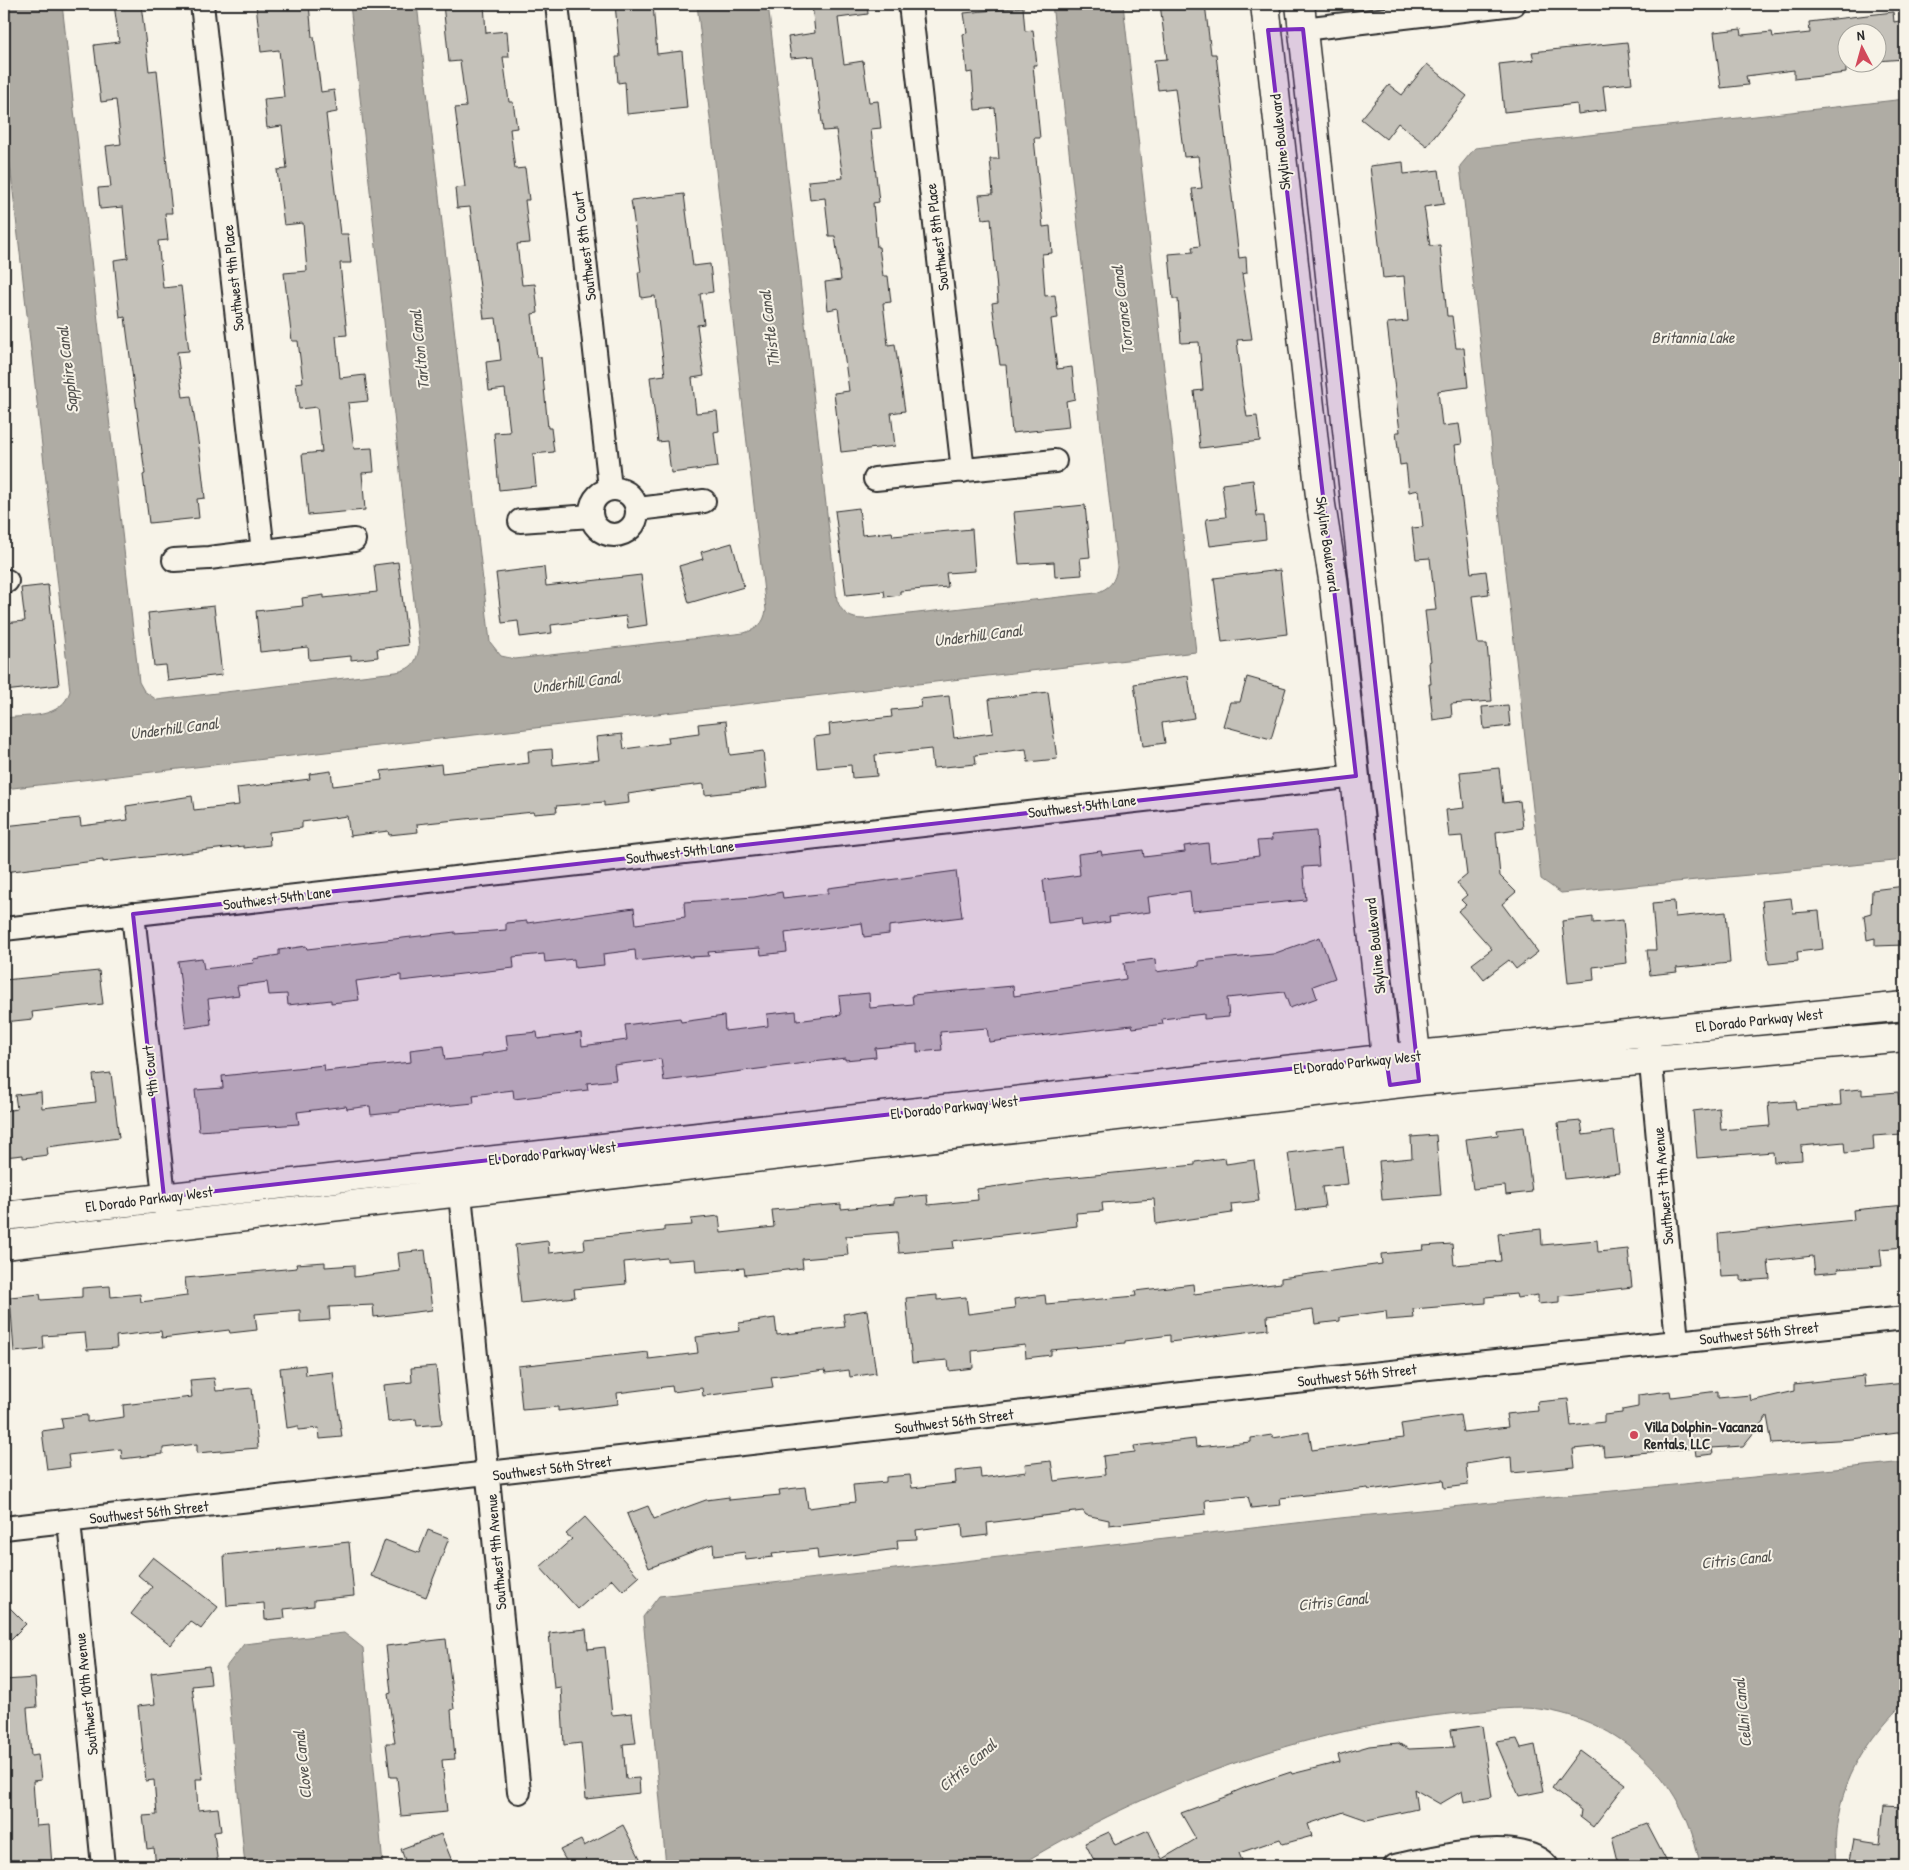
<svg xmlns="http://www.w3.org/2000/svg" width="1909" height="1870" font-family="'Patrick Hand',sans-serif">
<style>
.water{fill:#afaca4;stroke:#7a7874}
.building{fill:#c4c1b9;stroke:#2b2b2b}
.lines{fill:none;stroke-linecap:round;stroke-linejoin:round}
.minor-casing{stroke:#2b2b2b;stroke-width:26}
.tertiary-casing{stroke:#2b2b2b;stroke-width:31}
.minor{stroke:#f7f3e8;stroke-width:22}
.tertiary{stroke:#f7f3e8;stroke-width:28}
.marked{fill:#7b2cbf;fill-opacity:0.2;stroke:#7b2cbf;stroke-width:4;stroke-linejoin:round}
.poi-dot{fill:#d1495b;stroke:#f7f3e8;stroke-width:2}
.labels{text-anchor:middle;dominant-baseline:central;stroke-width:4;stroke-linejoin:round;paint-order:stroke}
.street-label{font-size:15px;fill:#2b2b2b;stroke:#f7f3e8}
.poi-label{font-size:15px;font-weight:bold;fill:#2b2b2b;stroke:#f7f3e8;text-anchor:start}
.water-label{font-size:16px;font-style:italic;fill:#53524f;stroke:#f7f3e8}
</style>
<rect width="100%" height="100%" fill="#f7f3e8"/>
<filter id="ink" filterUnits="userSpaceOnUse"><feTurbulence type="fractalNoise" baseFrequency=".02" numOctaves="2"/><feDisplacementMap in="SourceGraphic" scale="10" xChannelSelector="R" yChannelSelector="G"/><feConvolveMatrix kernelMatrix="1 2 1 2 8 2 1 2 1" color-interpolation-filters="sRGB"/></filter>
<g filter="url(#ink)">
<!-- water -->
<path class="water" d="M4 4H62L139 682 144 691 157 700 396 672C412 669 416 663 419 648L350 4H417L490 642 501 656 515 659 744 633C757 629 764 624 766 610L697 4H768L837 600C842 613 849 619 864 619L1096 593C1110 588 1115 582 1117 567L1052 4H1123L1196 652 4 789V718C28 715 62 719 70 691L4 113Z
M1905 99V860L1561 893 1541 879 1460 166 1475 148Z
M1905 1462V1702C1858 1747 1830 1799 1836 1866H1700C1687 1785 1627 1724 1546 1710 1518 1705 1488 1711 1459 1713 1303 1728 1151 1785 1018 1866H666L643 1617 659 1596 1340 1518Z
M344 1633 363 1648 383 1866H245L226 1667 244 1644Z"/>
<!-- building -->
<path class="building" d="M114 4H141L149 71 157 70 172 213H165L168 240 158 241 163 288 181 286 189 351 177 352 183 397 191 396 200 454 205 498 197 499 199 518 149 523 143 475 145 474 125 317 120 318 114 260 128 258 123 207 100 209 98 188 111 187 106 146 121 144 116 100 101 102 94 45 119 42Z
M256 4H309L312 37H314L321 92 334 90 337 112 326 114 330 149 340 234H348L351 263H340L347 335 336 336 340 378 365 375 368 401 348 403 354 449 372 448 374 472 362 473 365 510 308 515 302 454 322 452 317 407 299 409 296 383 303 382 298 341H292L284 273 307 271 303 223 284 225 277 170 287 169 282 126 267 128 264 99 284 97 279 50 261 52Z
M443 4H484L486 33 507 31 509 57H503L509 102H513L517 128 510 129 515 169 525 168 529 200H525L530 243 517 244 522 285 535 284 538 313 532 314 537 357H541L548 428H551L554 452 533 454 536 486 499 490 494 433 510 432 505 389 489 391 486 362 501 360 496 318 484 319 470 207 457 208 455 188 465 187 455 108 466 107 460 61 449 62Z
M615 4H653L657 54 682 51 687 108 627 114 625 82 618 83 616 57H620Z
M812 4H867L868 14 838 18 844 64 863 61 869 102 878 101 881 128 871 129 879 202 873 203 877 247H879L883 276H888L891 302 883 303 888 345 895 344 905 411 891 413 895 446 841 452 834 393 849 391 838 308 828 310 825 282 841 280 835 236H829L825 198 810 200 808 181 843 178 836 130 823 131 814 56 791 58 788 37 815 33Z
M1160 4H1205L1211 54H1216L1239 258 1246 257 1247 273 1242 274 1252 339 1237 340 1242 386 1247 417 1257 416 1260 441 1200 448 1194 391 1203 390 1199 342 1181 343 1178 299H1173L1169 254 1193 252 1192 247 1200 246 1192 189 1202 188 1198 156 1184 157 1175 88 1158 90 1154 60 1167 59Z
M1023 7 1025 31 1033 30 1037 65H1033L1040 138H1034L1043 227 1050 226 1052 253 1042 254 1045 296 1055 295 1058 318 1051 319 1057 369 1072 367 1075 399 1066 401 1069 427 1012 433 1006 365H1000L992 303 998 302 991 218 982 219 979 195 993 194 990 159H999L995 108 975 110 972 72 967 73 963 34 967 33 964 13Z
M1893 12 1894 22 1905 20V59L1876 61V32H1846V73L1794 79V70L1746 76 1748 85 1721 88 1714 32 1741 29 1742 35 1772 32 1773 37 1810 33 1809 22Z
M1627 42 1632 83 1603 86 1606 110 1578 114 1577 104 1504 112 1499 64 1534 60 1532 52Z
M1427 64 1467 96 1427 146 1398 123 1386 139 1361 119 1389 85 1402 95Z
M1403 162 1404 174 1439 170 1444 204 1424 207 1430 246 1440 245 1447 316H1452L1456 348H1464L1468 387 1438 391 1442 426 1459 424 1462 444 1455 445 1471 573 1486 571 1489 594 1472 596 1478 644H1487L1492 701 1451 704 1452 717 1433 720 1429 684H1431L1429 662 1431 661 1425 611 1436 610 1430 558 1416 559 1412 528 1423 527 1419 490 1409 492 1406 464 1400 465 1396 432H1400L1387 323 1408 321 1404 276 1383 278 1370 166Z
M684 194 693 266 710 264 713 292 700 294 704 324 697 325 704 376 692 378 696 413 717 411 719 431 714 432 718 467 671 473 667 441 658 442 650 377 665 375 655 296 641 298 638 272H641L631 200Z
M1253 480 1257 516H1264L1266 539 1210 546 1206 519 1226 517 1222 484Z
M1085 505 1090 557 1080 558 1082 575 1055 577 1054 562 1019 564 1014 512Z
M859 508 862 535 892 532 893 536 972 529 975 571 946 573 948 587 900 591V595L885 597 884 591 846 595 835 511Z
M732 543 744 587 689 603 679 566 703 559 701 552Z
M398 562 408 645 377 649 378 657 351 660V656L309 660 308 647 260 652 256 611 303 606 302 598 324 595V598L377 592 374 565Z
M544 567 546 586 641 575 647 625 628 628 626 616 551 625 552 633 520 637 518 621 502 623 496 573Z
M1280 570 1287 634 1222 642 1214 578Z
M48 585 59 685 4 691V623L25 621 21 588Z
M214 606 222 675 168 681 166 665 154 666 148 613Z
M1188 676 1194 718 1162 723 1165 743 1143 746 1134 684Z
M1247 677 1286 688 1271 739 1223 726 1230 702H1240Z
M1048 692 1057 759 1028 762 1026 749 975 755 976 764 933 768 931 749 875 755 877 776 852 778 851 765 817 768 814 737 830 735 829 724 892 717 891 710 921 707 920 699 949 696 954 738 993 733 989 699Z
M1508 705 1510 726 1484 729 1482 707Z
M726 721 730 755 763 751 767 788 705 795 704 784 660 789 628 794 629 803 604 806V802L556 806 557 812 534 814 533 812 417 824 418 832 389 835 388 831 350 836 347 816 302 822V828L269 832 270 845 244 848V846L103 862V860L4 872V826L80 818 81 826 128 820 126 806 192 796 194 810 239 805 237 788 310 779 309 774 331 771 333 786 382 780 381 771 441 764 442 773 529 763 528 751 552 749 553 765 599 760 596 737 622 734 624 749 669 743 668 737 699 733 698 724Z
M1499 768 1503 803 1520 801 1523 828 1496 832 1500 876 1516 892 1502 904 1538 952 1516 969 1509 960 1484 979 1472 964 1492 949 1458 911 1466 905 1461 900 1467 895 1457 883 1467 875 1462 836 1449 837 1446 810 1464 808 1460 772Z
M1316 831 1319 866 1303 867 1306 900 1192 911 1190 891 1148 897 1150 912 1109 917 1110 922 1082 926 1081 919 1048 923 1043 880 1080 875 1078 854 1101 851 1102 855 1143 850 1144 857 1185 852 1184 846 1208 843 1210 862 1259 856 1257 841 1272 840 1271 835Z
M956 871 962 917 889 926V934L864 937 862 923 785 933 787 952 761 955 760 948 708 952 709 956 689 957 688 955 636 961 635 950 603 954 604 965 575 968 574 959 545 962 544 954 513 957 514 968 401 981V975L356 981 359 1000 331 1003V1000L288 1005 287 994 269 995 267 982 237 986 239 995 208 999 211 1024 186 1028 178 961 202 958 204 969 254 963 253 959 279 955V950L306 946 307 949 455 932V934L506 930V923L527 921V923L634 908 636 924 685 917 684 902 754 897 782 892 783 898 828 893V888Z
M1905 886V945L1875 946V938L1867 940 1864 915 1871 913 1872 890Z
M1791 898 1793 913 1819 911 1823 949 1797 952 1798 961 1769 964 1762 901Z
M1674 901 1675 917 1726 912 1730 963 1676 968 1677 972 1650 975 1647 950H1656L1652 903Z
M1593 917V923L1623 920 1627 963 1593 967 1594 980 1568 983 1562 921Z
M1320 937 1335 978 1313 986 1317 998 1290 1008 1284 992 1227 998 1229 1017 1204 1019V1014L1162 1019 1163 1024 1133 1028 1132 1025 989 1042 987 1028 940 1032 942 1050 917 1052V1044L875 1048 876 1057 845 1060V1058L664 1081 661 1059 614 1065 616 1080 587 1083 588 1090 514 1099 513 1090 473 1095 474 1103 400 1110V1112L371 1115 370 1106 347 1109 346 1106 297 1112 299 1124 199 1131 195 1090 223 1088 222 1076 324 1065 325 1071 411 1062 410 1050 443 1046 445 1060 482 1056V1054L508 1050 506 1035 537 1032 538 1039 581 1033 582 1046 627 1040 625 1025 680 1018 681 1022 724 1016 725 1031 768 1026 767 1014 796 1011 797 1021 841 1015 839 996 869 993 870 1008 913 1004 912 995 1013 986 1014 996 1126 979 1124 963 1155 959 1156 972 1199 966V961L1273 954Z
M99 971 103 1004 32 1012 33 1019 4 1022V980Z
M111 1073 119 1138 47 1147 48 1155 23 1158V1155L4 1157V1111L17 1109 15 1095 41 1092 42 1108 96 1102 93 1075Z
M1862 1089V1095L1898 1092 1902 1134 1873 1136 1874 1150 1845 1153 1844 1142 1801 1146 1802 1160 1774 1162 1773 1152 1697 1158 1693 1111 1719 1108 1721 1130 1770 1126 1768 1103 1795 1101 1796 1109 1841 1105 1840 1091Z
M1581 1121 1583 1135 1614 1131 1619 1173 1565 1179 1558 1123Z
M1524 1127 1532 1192 1506 1195 1505 1186 1473 1189 1466 1139 1498 1135 1497 1130Z
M1436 1135 1441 1195 1382 1200 1379 1161 1412 1158 1411 1137Z
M1343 1146 1348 1184 1322 1187 1325 1207 1296 1211 1288 1153Z
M1225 1158 1226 1164 1254 1160 1259 1201 1231 1204 1232 1213 1156 1224 1154 1199 1102 1203 1103 1211 1076 1213 1077 1226 953 1241 954 1248 899 1253 897 1232 846 1236 848 1255 802 1259 803 1268 745 1275 744 1268 696 1272 695 1259 667 1261V1258L624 1262 626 1284 574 1289 575 1297 521 1303 515 1245 548 1241 549 1253 585 1249 584 1239 664 1231V1227L692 1225 691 1219 719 1216 721 1233 774 1227 772 1210 841 1204V1209L894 1204V1198L927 1195 928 1205 978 1200 977 1189 1044 1180 1195 1165V1162Z
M1905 1205V1247L1880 1249 1882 1266 1837 1269 1838 1272 1815 1274 1813 1256 1768 1261 1770 1279 1741 1281V1276L1721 1277 1718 1234 1854 1220 1853 1210Z
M1541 1229 1542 1245 1597 1240 1598 1252 1628 1249 1632 1287 1559 1296V1302L1538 1304V1295L1517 1298 1516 1294 1486 1297V1303L1413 1309 1414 1318 1387 1320 1386 1311 1340 1317V1321L1315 1324 1313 1310 1267 1316 1268 1329 1170 1342V1335L1125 1341V1343L1051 1350V1355L1026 1358 1025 1345 972 1351 973 1368 949 1371 948 1360 912 1363 906 1298 937 1295V1300L966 1297 968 1314 1015 1308 1014 1299 1045 1295 1046 1304 1136 1296 1135 1291 1193 1284 1194 1294 1281 1283V1278L1382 1264 1381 1254 1424 1250 1423 1246 1452 1244 1454 1265 1501 1261 1498 1234Z
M425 1250 432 1310 374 1317 373 1305 329 1307 330 1320 300 1322V1310L255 1314 257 1330 230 1333 229 1330 162 1338 161 1331 116 1336 117 1348 87 1350 85 1333 43 1336 44 1349 14 1352 10 1297 40 1294 41 1300 82 1297V1288L110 1286 111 1297 140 1294 141 1302 187 1296 185 1278 297 1268 296 1264 325 1262V1267L354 1265V1277L400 1271 398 1253Z
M867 1310 876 1373 850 1377 849 1370 826 1373 825 1370 771 1377 773 1387 703 1396 702 1388 673 1392 672 1386 617 1393 618 1404 558 1411V1407L522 1410 518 1366 648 1352 649 1359 698 1353 696 1337 740 1331 739 1323 775 1318 777 1335 845 1327 843 1314Z
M305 1365 306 1375 333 1372 342 1437 320 1439 319 1428 298 1430V1426L287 1428 280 1368Z
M436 1366 442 1424 417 1426 416 1419 388 1422 384 1385 412 1382 411 1368Z
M1864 1376 1865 1387 1905 1383V1432L1852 1439 1772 1444 1767 1416 1743 1446 1712 1448 1713 1454 1696 1456 1695 1448 1604 1456 1603 1446 1573 1449 1575 1467 1512 1473 1511 1457 1466 1464 1468 1485 1444 1488 1443 1480 1369 1490 1368 1488 1280 1498 1281 1505 1251 1508 1248 1496 1205 1500 1206 1514 1109 1525V1520L1086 1515 1083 1511 987 1523 988 1535 963 1538 962 1524 916 1530 917 1539 897 1540 898 1549 818 1559 817 1549 772 1554 773 1557 746 1560 745 1552 714 1556 713 1544 649 1568 627 1514 648 1506 654 1519 706 1500 729 1497V1500L780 1495 779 1490 805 1487 808 1508 855 1502 853 1485 886 1482V1477L910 1475 912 1488 956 1483 955 1471 980 1468 981 1478 1026 1472 1025 1464 1051 1461 1054 1481 1105 1475 1103 1456 1135 1452 1134 1446 1195 1439 1196 1447 1251 1442V1438L1272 1435 1273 1438 1309 1432 1312 1450 1403 1438 1401 1424 1460 1415 1463 1432 1508 1427 1506 1414 1538 1411 1537 1402 1568 1399 1571 1426 1604 1422V1415L1622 1413V1410L1638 1407V1395L1670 1391 1671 1397 1718 1391V1398L1750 1395 1751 1401 1794 1391V1384Z
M214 1378 216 1391 252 1388 258 1448 197 1453V1444L163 1448V1454L122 1459 121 1449 68 1455 70 1467 47 1470 42 1431 63 1428 61 1418 87 1415V1422L124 1417 123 1405 192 1397 190 1380Z
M585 1517 639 1577 623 1591 612 1579 578 1609 540 1567 572 1539 566 1534Z
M428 1530 449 1538 426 1597 371 1576 385 1540 419 1553Z
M349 1542 354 1596 314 1600V1606L284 1609 285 1618 265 1620 264 1603 227 1606 224 1555Z
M153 1557 218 1607 201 1629 190 1621 171 1645 131 1614 152 1587 138 1575Z
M4 1602 26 1624 4 1646Z
M586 1629 588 1649 605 1647 612 1715 632 1713 636 1743 623 1744 626 1779 639 1778 640 1793 586 1799 581 1743 564 1745 561 1687 554 1688 549 1633Z
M446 1639 454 1709 451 1710 455 1759 442 1760 447 1812 401 1816 397 1777H390L386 1743H395L388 1694 391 1693 386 1646Z
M209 1666 211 1684 192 1686 203 1779H196L198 1810 218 1808 221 1831 214 1832 218 1866H156L154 1848 147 1849 143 1816 157 1815 154 1780 146 1781 138 1706 155 1704 151 1673Z
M35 1678 37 1707 27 1708 31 1756 38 1755 41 1780 33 1781 36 1826 49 1825 52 1866H4V1680Z
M1482 1726 1492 1797 1464 1802 1462 1791 1440 1804 1414 1789 1417 1809 1367 1820 1344 1812 1308 1824 1312 1836 1283 1844 1280 1839 1239 1853 1243 1863 1234 1866H1097L1085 1843 1109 1832 1115 1845 1148 1830 1162 1859 1196 1839 1181 1813 1233 1794 1232 1793 1246 1787 1291 1772 1292 1774 1340 1762 1338 1755 1369 1746 1398 1743 1409 1749 1454 1747 1451 1730Z
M1517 1739 1521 1748 1535 1745 1544 1791 1519 1796 1496 1742Z
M1580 1750 1626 1784 1593 1827 1580 1817 1581 1810 1552 1788Z
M1884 1807 1905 1808V1866H1849L1854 1839 1880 1843Z
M1647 1824 1669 1866H1619L1612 1837Z
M623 1825 644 1866H569L560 1850 581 1840 584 1846Z
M441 1834 454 1866H407L401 1849Z"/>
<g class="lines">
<defs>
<path id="minor" d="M202 4 263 552
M557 4 610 488
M910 4 963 471
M1303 29 1514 4
M875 479 1055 461
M591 512a23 23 0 1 1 46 0a23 23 0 1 1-46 0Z
M638 509 704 501
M520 521 591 516
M174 560 209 558 354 540
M4 581H7
M133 914 166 1214
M4 929 1356 776
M1649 1043 1677 1341
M457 1163 519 1792
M69 1521 103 1866
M4 1528 1191 1393 1905 1318
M1395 1866C1431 1859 1520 1834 1547 1866"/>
<path id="tertiary" d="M1265 4 1321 505 1333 579 1388 1075
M1300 4 1418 1072
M4 1216 1417 1055 1905 1006
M4 1245 1419 1081 1905 1037"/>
</defs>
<!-- minor casing -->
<use href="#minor" class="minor-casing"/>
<!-- tertiary casing -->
<use href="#tertiary" class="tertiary-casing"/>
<!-- minor -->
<use href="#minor" class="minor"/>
<!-- tertiary -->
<use href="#tertiary" class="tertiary"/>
</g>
</g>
<!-- marked area -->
<path class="marked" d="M1303 29 1419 1081 1390 1085 1386 1058 164 1197 133 914 1356 776 1268 30Z"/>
<!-- markers -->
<circle class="poi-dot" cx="1634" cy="1435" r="5"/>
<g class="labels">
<!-- street labels -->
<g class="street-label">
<text transform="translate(1280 142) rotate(-96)">Skyline Boulevard</text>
<text transform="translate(937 237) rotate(-97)">Southwest 8th Place</text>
<text transform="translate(584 246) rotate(-97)">Southwest 8th Court</text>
<text transform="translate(233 278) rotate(-96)">Southwest 9th Place</text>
<text transform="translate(1328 544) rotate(82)">Skyline Boulevard</text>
<text transform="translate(1082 806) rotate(-7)">Southwest 54th Lane</text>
<text transform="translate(680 852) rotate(-7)">Southwest 54th Lane</text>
<text transform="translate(277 898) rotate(-7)">Southwest 54th Lane</text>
<text transform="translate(1375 946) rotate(-96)">Skyline Boulevard</text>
<text transform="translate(1759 1020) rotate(-6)">El Dorado Parkway West</text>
<text transform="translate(1357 1062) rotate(-6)">El Dorado Parkway West</text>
<text transform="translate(150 1071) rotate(-96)">9th Court</text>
<text transform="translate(954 1107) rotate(-6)">El Dorado Parkway West</text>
<text transform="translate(552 1153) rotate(-6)">El Dorado Parkway West</text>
<text transform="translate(1663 1186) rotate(-95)">Southwest 7th Avenue</text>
<text transform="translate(149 1199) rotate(-7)">El Dorado Parkway West</text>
<text transform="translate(1759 1333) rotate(-6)">Southwest 56th Street</text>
<text transform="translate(1357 1375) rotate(-6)">Southwest 56th Street</text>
<text transform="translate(954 1421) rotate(-7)">Southwest 56th Street</text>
<text transform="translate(552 1468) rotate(-7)">Southwest 56th Street</text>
<text transform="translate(149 1512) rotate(-6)">Southwest 56th Street</text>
<text transform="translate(496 1552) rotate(-95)">Southwest 9th Avenue</text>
<text transform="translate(86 1694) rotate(-96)">Southwest 10th Avenue</text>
</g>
<!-- poi labels -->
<g class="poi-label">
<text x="1644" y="1426">Villa Dolphin-Vacanza<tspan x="1644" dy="17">Rentals, LLC</tspan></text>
</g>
<!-- water labels -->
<g class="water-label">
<text transform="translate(1122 310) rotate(-97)">Torrance Canal</text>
<text transform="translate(769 329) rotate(-97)">Thistle Canal</text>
<text x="1693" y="337">Britannia Lake</text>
<text transform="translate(419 350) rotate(-96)">Tarlton Canal</text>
<text transform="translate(67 370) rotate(-97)">Sapphire Canal</text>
<text transform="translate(978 635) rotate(-7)">Underhill Canal</text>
<text transform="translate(576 682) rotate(-7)">Underhill Canal</text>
<text transform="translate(174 728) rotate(-7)">Underhill Canal</text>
<text transform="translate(1736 1559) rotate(-6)">Citris Canal</text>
<text transform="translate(1333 1601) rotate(-6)">Citris Canal</text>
<text transform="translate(1742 1713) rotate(-96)">Cellni Canal</text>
<text transform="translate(302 1765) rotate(-96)">Clove Canal</text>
<text transform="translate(967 1765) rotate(-41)">Citris Canal</text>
</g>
</g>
<!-- margin -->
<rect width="1909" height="1870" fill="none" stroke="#f7f3e8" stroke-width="20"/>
<rect x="10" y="10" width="1889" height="1850" fill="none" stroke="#2b2b2b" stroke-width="2" filter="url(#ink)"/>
<!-- north arrow -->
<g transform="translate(1862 48) rotate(354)"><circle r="24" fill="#f7f3e8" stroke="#a5a39c"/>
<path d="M0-4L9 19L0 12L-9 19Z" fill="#d1495b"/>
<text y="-8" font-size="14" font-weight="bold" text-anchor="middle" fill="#2b2b2b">N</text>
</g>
</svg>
